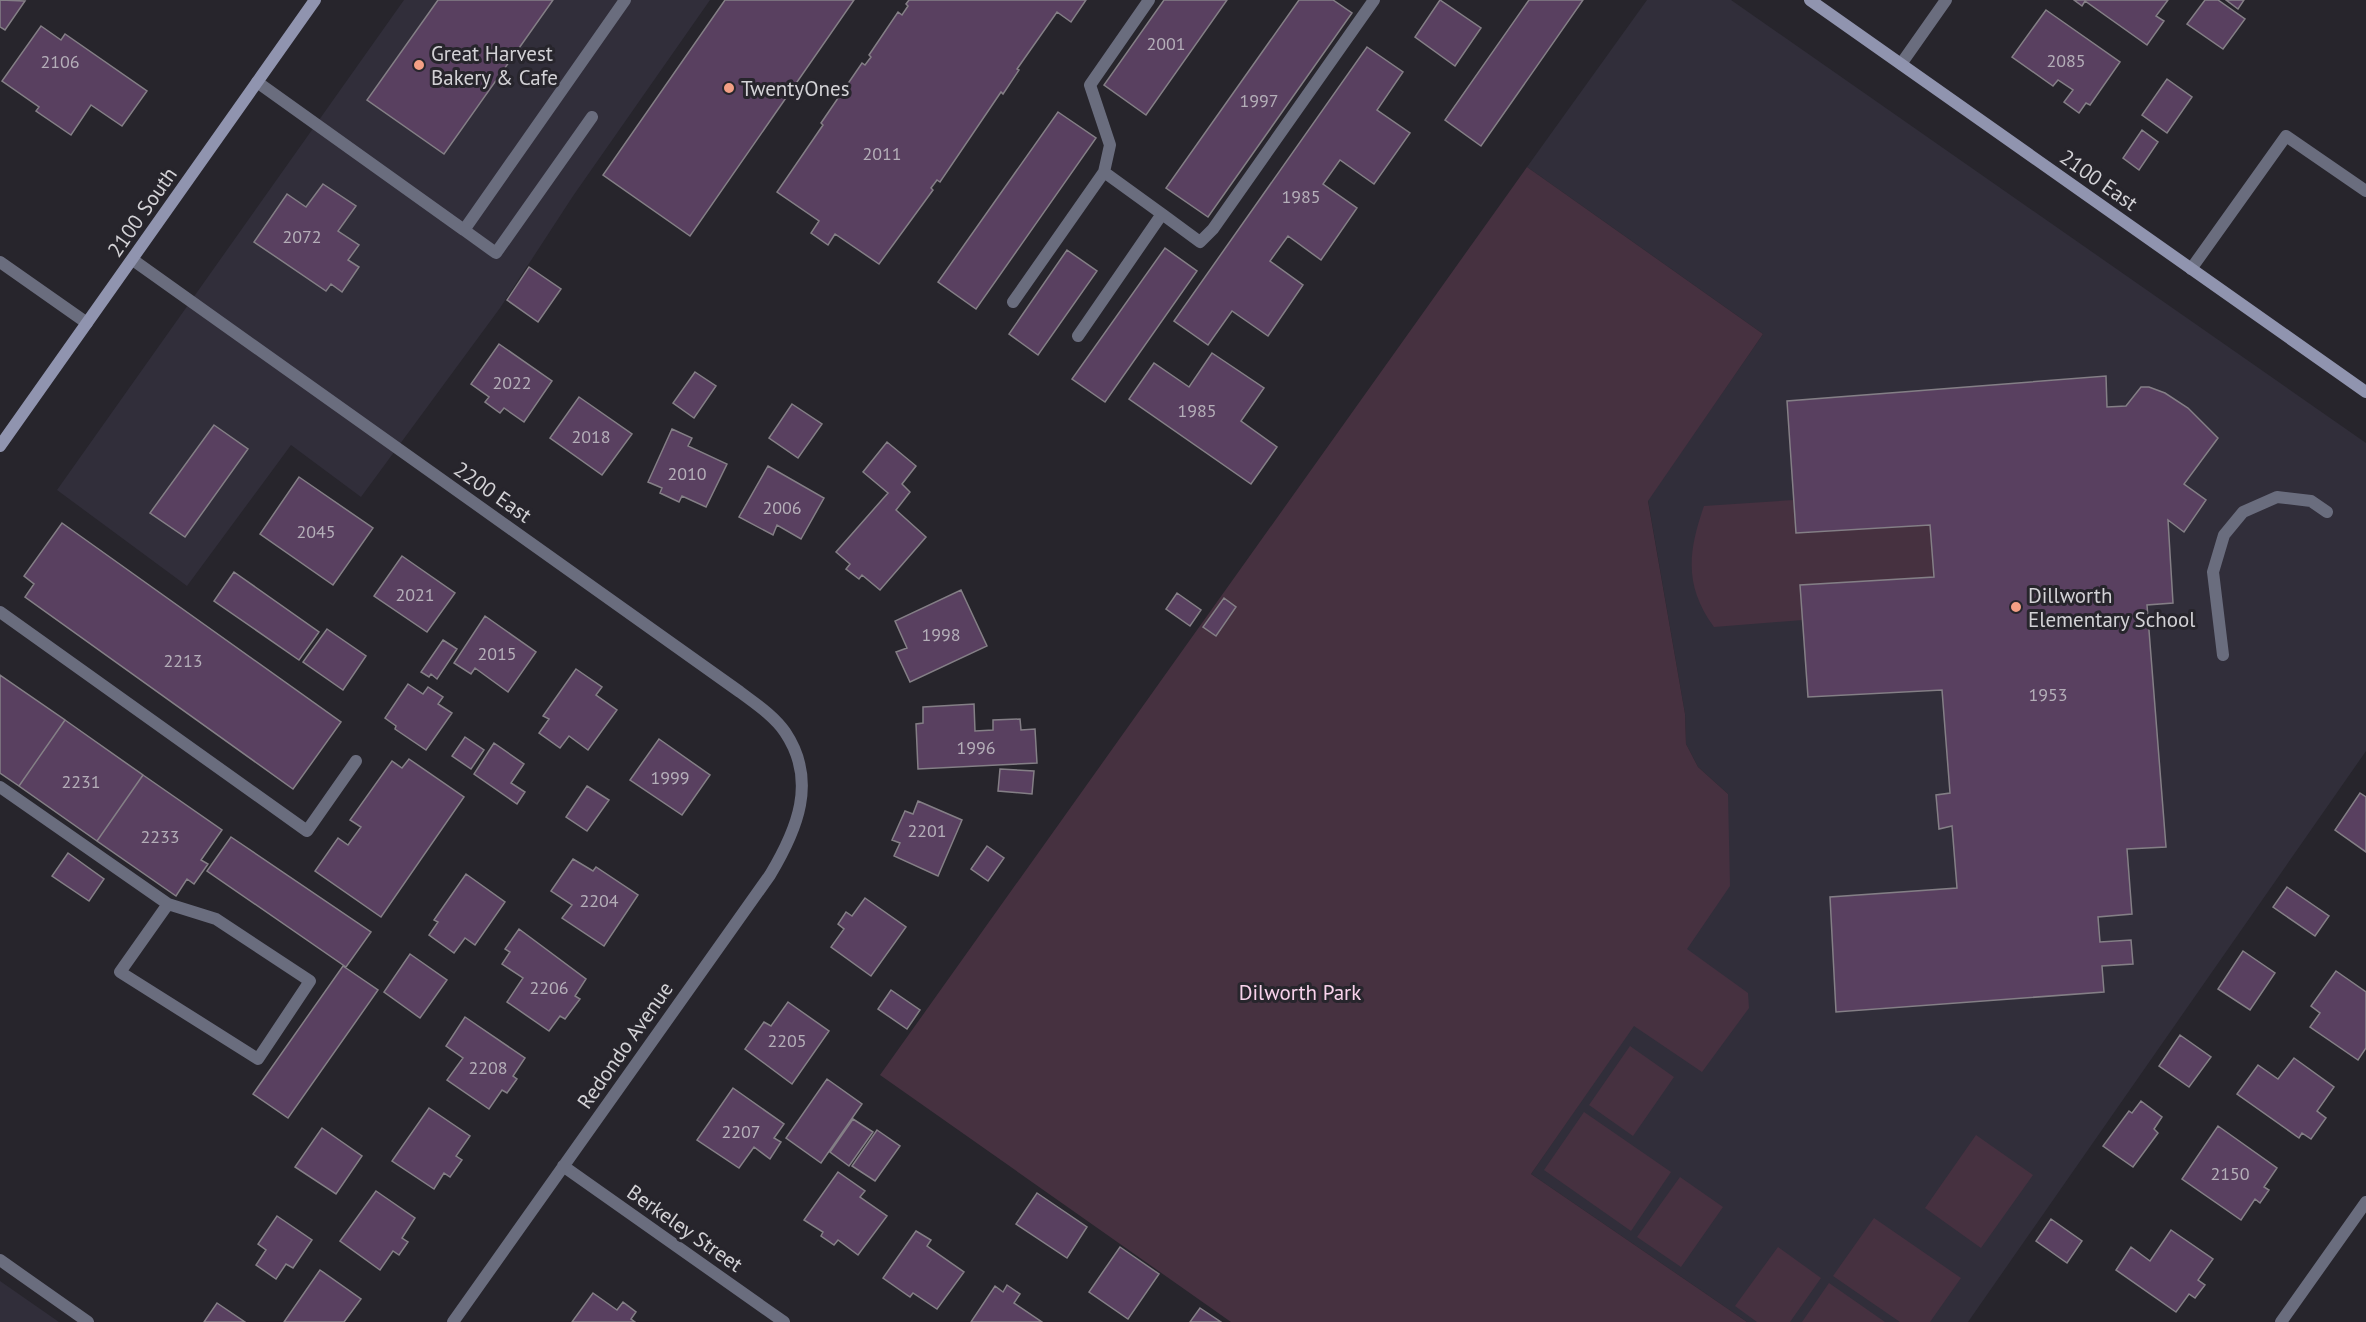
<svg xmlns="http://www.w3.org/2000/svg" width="2366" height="1322" font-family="'PT Sans',sans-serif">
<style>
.built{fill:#312e3a}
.green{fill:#463140}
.building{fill:#594060;stroke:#847f86;stroke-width:1.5}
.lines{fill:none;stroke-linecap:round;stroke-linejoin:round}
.lane{stroke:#6a6d7e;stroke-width:12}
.street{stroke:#6a6d7e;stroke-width:12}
.secondary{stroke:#9094af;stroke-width:12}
.poi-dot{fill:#f39f85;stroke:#27252c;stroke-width:2}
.labels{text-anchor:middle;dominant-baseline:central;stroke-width:6;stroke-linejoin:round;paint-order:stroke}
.number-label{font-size:18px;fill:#b4aeb8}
.poi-label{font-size:21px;fill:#d3d2d6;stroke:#27252c;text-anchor:start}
.street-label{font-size:21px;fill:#d3d2d6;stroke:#27252c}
.park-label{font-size:21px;fill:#f8d2eb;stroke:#27252c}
</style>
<rect width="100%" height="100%" fill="#27252c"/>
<!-- built -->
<path class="built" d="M404 0H710L573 196 500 308 361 497 291 445 187 586 57 490Z
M1647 0H1731L2366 443V751L1968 1322H1747L1531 1174 1633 1026 1728 794 1698 767 1686 744 1685 714 1648 500 1763 334 1527 167Z
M0 1281 59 1322H0Z"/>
<!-- green -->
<path class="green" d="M1527 167 1763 334 1648 501 1685 714 1686 744 1698 767 1728 794 1730 886 1687 949 1748 993 1749 1008 1702 1072 1634 1026 1531 1174 1747 1322H1231L880 1075Z
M1793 500 1796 533 1930 525 1934 577 1801 585 1803 620 1714 627C1684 586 1688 552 1704 506Z
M1630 1046 1674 1077 1633 1136 1589 1105Z
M1584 1112 1671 1172 1631 1231 1544 1170Z
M1976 1135 2033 1175 1981 1248 1925 1208Z
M1680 1177 1723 1207 1681 1267 1637 1237Z
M1874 1218 1961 1278 1930 1322H1900L1833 1276Z
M1778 1247 1821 1278 1790 1322H1757L1735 1306Z
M1829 1283 1885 1322H1802Z"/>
<!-- building -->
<path class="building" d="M0 0 25 1 5 30 0 27Z
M438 0H553L444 154 367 100Z
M725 0H854L690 236 603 175Z
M909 0H1086L1071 22 1057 12 1017 69 1019 70 1003 94 1001 92 940 182 937 180 931 188 933 190 879 264 835 234 828 245 811 233 819 221 777 192 823 125 821 123 862 63 865 65 871 57 869 55 898 12 902 15 908 6 906 4Z
M1164 0H1227L1146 115 1104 85Z
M1299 0H1333L1352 13 1208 217 1166 188Z
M1440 0 1481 28 1455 66 1415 37Z
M1529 0H1583L1481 146 1445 120Z
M2074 0H2168L2156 16 2164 21 2147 45 2085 1 2082 6Z
M2205 0H2218L2245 19 2223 49 2187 24Z
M2226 0H2244L2238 9Z
M2046 10 2120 62 2090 105 2086 103 2079 113 2064 102 2073 90 2058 80 2053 86 2012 57Z
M41 26 61 40 65 34 147 91 122 126 91 105 71 135 36 111 39 107 2 81Z
M1367 47 1403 72 1377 110 1410 133 1374 184 1340 160 1323 184 1357 208 1321 260 1288 236 1270 261 1303 285 1268 336 1232 311 1208 345 1174 321Z
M2167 79 2192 97 2167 133 2142 115Z
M1058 112 1096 138 976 309 938 282Z
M2142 130 2158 142 2139 170 2123 158Z
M323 184 356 206 338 231 359 245 348 260 359 267 342 292 331 284 326 291 254 242 287 194 306 207Z
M1165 248 1197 271 1105 402 1072 379Z
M1067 250 1097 271 1038 355 1009 334Z
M529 267 561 289 538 322 507 300Z
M499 344 552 381 524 422 504 408 500 413 485 402 489 397 471 384Z
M1212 353 1264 388 1241 421 1277 447 1251 484 1129 399 1154 363 1189 387Z
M695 372 716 386 694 418 673 403Z
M2106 376 2107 407 2126 406 2141 387H2149L2165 393 2188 408 2218 438 2184 484 2206 500 2184 532 2168 520 2173 603 2147 605 2166 847 2127 849 2132 914 2098 917 2100 942 2131 940 2133 964 2102 966 2104 992 1836 1012 1830 897 1957 888 1952 826 1939 829 1936 795 1950 793 1942 690 1808 697 1800 585 1934 577 1930 525 1796 533 1787 401Z
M579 397 632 434 602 475 550 438Z
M792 404 822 424 798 458 769 438Z
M214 425 248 449 185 537 150 513Z
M672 429 692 438 688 446 727 464 706 507 682 496 679 502 660 493 662 488 648 482Z
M887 442 916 466 902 484 910 492 896 510 926 537 880 590 862 575 859 579 846 569 850 564 836 552 888 493 863 472Z
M768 466 824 498 801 539 777 525 773 535 739 517Z
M299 477 373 528 333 585 260 534Z
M62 523 341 722 293 789 25 597 34 584 24 576Z
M402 556 455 593 427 632 374 596Z
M234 572 319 632 299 660 214 601Z
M961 590 987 646 910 682 896 652 907 648 895 621Z
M1177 593 1201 610 1190 626 1166 609Z
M1224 598 1236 607 1216 636 1203 627Z
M485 616 536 652 508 692 475 668 471 674 454 663Z
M327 629 366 656 343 690 303 662Z
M443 640 457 649 437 679 431 674 429 677 421 672Z
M576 669 602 687 596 695 617 710 588 750 569 736 560 748 539 733 549 719 543 716Z
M0 675 65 720 19 786 0 773Z
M408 684 423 694 428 687 443 697 438 704 452 713 426 750 395 729 396 726 385 718Z
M974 704 975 731 993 730V720L1020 719 1021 730 1035 729 1037 763 918 769 916 724 923 723V707Z
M65 720 143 775 97 841 19 786Z
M465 737 484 750 471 769 452 756Z
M659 739 710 775 682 815 630 780Z
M494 743 524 764 511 783 525 792 517 804 474 774Z
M409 759 464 797 381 917 315 871 338 838 348 845 361 827 350 820 392 761 402 768Z
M1000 769 1034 771 1032 794 998 791Z
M143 775 222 830 201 860 208 864 194 884 187 879 176 896 97 841Z
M587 786 609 800 587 831 566 817Z
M2360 793 2366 797V852L2335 830Z
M918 801 962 820 938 876 894 856 900 843 892 840 905 811 913 814Z
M231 837 371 932 346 967 207 871Z
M987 846 1004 858 988 881 971 869Z
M68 853 104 879 89 901 52 876Z
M573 859 593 871 596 867 638 895 604 946 562 918 572 905 551 891Z
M466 874 505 902 475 945 465 938 454 953 429 935 438 922 434 920Z
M2287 887 2329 916 2315 936 2273 907Z
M865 898 906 927 871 976 831 947 844 929 838 924 846 912 852 916Z
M519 929 586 979 575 996 580 999 565 1019 560 1016 549 1031 507 1002 523 978 502 964 510 952 505 949Z
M2243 951 2275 973 2250 1010 2218 989Z
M410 954 447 980 420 1018 384 992Z
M343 966 378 990 288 1118 253 1094Z
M2336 971 2366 992V1048L2358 1060 2310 1027 2320 1013 2311 1006Z
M891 990 920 1010 907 1029 878 1009Z
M788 1002 829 1031 792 1084 745 1049 764 1022 771 1026Z
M465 1017 525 1058 513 1076 517 1079 507 1093 502 1090 489 1109 447 1080 463 1058 446 1046Z
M2180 1035 2211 1057 2189 1087 2159 1066Z
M2294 1058 2334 1087 2317 1111 2326 1118 2311 1139 2302 1133 2299 1138 2237 1094 2258 1065 2278 1079Z
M827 1079 862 1104 821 1163 786 1138Z
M733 1088 784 1124 774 1138 781 1142 770 1159 754 1147 739 1168 697 1140Z
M2141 1101 2162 1117 2154 1129 2158 1133 2133 1167 2103 1146 2129 1111 2132 1113Z
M429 1108 470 1136 456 1156 462 1160 450 1177 444 1173 434 1189 392 1161Z
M853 1119 873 1132 849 1166 830 1152Z
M2218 1126 2277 1168 2264 1187 2269 1190 2260 1203 2255 1199 2241 1220 2182 1179Z
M322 1128 362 1156 336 1194 295 1167Z
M877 1130 900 1146 875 1181 852 1166Z
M838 1172 865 1191 860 1197 887 1216 858 1255 838 1240 834 1245 821 1236 823 1232 804 1220Z
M376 1191 415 1218 402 1238 408 1242 399 1255 393 1251 380 1270 340 1241Z
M1037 1193 1087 1227 1067 1258 1016 1224Z
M277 1216 312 1240 293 1268 286 1264 276 1279 256 1265 266 1250 258 1244Z
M2051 1219 2082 1241 2067 1263 2036 1241Z
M2171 1230 2213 1259 2198 1280 2205 1285 2195 1298 2189 1294 2176 1312 2116 1270 2131 1247 2150 1261Z
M916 1231 931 1240 927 1246 964 1272 937 1309 913 1293 910 1297 883 1278Z
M1120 1247 1159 1274 1128 1319 1089 1292Z
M320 1270 361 1299 344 1322H284Z
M1007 1285 1020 1294 1014 1303 1042 1322H971L995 1286 1003 1292Z
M593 1293 617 1310 623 1302 636 1312 631 1319 635 1322H572Z
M217 1303 245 1322H204Z
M1200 1308 1221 1322H1190Z"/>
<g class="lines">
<!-- lane -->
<path class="lane" d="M257 82 464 230 625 0
M1162 214 1200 242 1213 229 1374 0
M464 230 496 253 592 117
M2191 269 2286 136 2366 191
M1013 302 1104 172
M1078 336 1162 214 1104 172 1110 145 1090 85 1149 0
M0 612 307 831 356 761
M2223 655 2213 572 2224 535 2243 512 2277 497 2311 501 2327 512
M0 787 168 904 216 919 310 981 258 1059 120 972 168 904
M0 1260 88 1322"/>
<!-- street -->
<path class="street" d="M1901 64 1946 0
M133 260 740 692C756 704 774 716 785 732 818 781 797 830 770 875L453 1322
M0 262 87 323
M563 1166 784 1322
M2281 1322 2366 1202"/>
<!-- secondary -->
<path class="secondary" d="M1810 0 2366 392
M0 446 315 0"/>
</g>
<!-- markers -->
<g class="poi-dot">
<circle cx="419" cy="65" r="6"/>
<circle cx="729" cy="88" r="6"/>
<circle cx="2016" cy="607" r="6"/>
</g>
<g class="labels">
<!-- number labels -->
<g class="number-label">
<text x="1166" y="43">2001</text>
<text x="2066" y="60">2085</text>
<text x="60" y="61">2106</text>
<text x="1259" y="100">1997</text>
<text x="882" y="153">2011</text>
<text x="1301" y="196">1985</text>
<text x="302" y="236">2072</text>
<text x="512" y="382">2022</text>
<text x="1197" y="410">1985</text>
<text x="591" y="436">2018</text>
<text x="687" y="473">2010</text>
<text x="782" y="507">2006</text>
<text x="316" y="531">2045</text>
<text x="415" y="594">2021</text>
<text x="941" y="634">1998</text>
<text x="497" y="653">2015</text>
<text x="183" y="660">2213</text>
<text x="2048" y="694">1953</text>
<text x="976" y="747">1996</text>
<text x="670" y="777">1999</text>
<text x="81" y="781">2231</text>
<text x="927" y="830">2201</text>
<text x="160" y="836">2233</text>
<text x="599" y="900">2204</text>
<text x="549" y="987">2206</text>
<text x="787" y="1040">2205</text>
<text x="488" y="1067">2208</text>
<text x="741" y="1131">2207</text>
<text x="2230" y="1173">2150</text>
</g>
<!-- poi labels -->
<g class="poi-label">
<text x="431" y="53">Great Harvest<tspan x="431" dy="24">Bakery &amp; Cafe</tspan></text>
<text x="741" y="88">TwentyOnes</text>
<text x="2028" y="595">Dillworth<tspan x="2028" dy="24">Elementary School</tspan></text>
</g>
<!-- street labels -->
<g class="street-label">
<text transform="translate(2099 180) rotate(35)">2100 East</text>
<text transform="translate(142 212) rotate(-55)">2100 South</text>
<text transform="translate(493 492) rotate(35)">2200 East</text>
<text transform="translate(625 1045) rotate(-55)">Redondo Avenue</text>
<text transform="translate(685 1228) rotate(35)">Berkeley Street</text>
</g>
<!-- park labels -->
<g class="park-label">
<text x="1300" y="992">Dilworth Park</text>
</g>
</g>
</svg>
